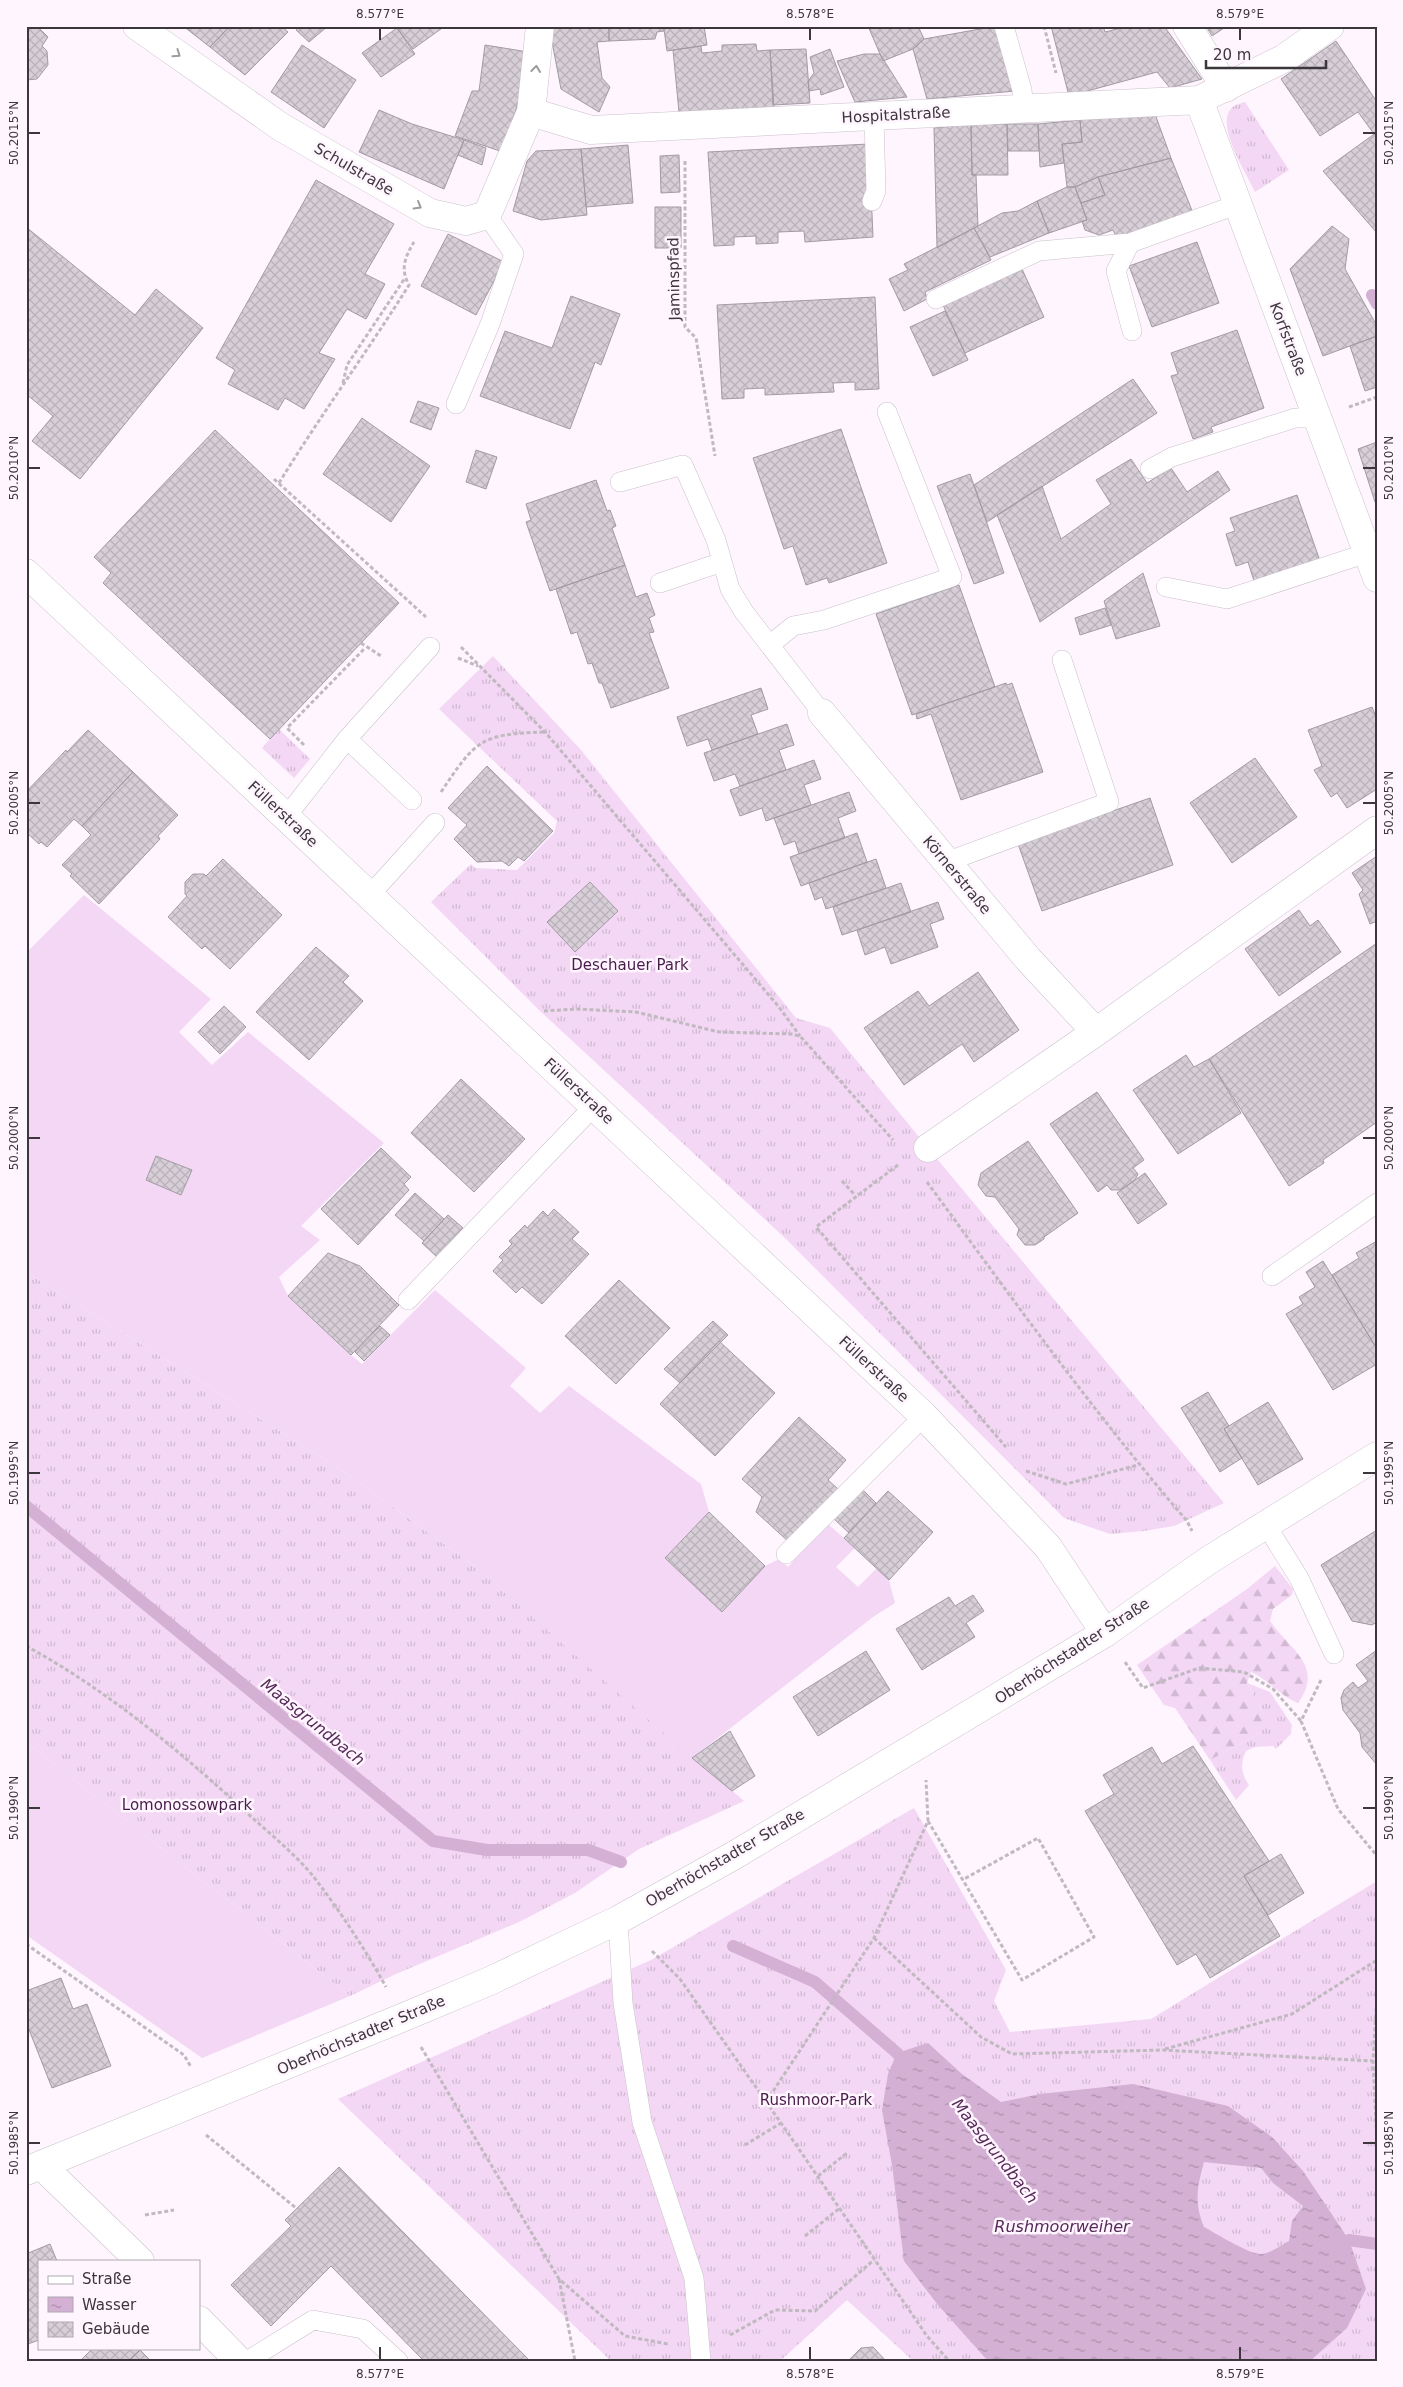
<svg xmlns="http://www.w3.org/2000/svg" width="1403" height="2387" font-family="'DejaVu Sans',sans-serif">
<style>
.grass{fill:url(#grass-tufts)}
.forest{fill:url(#forest-firs)}
.garden{fill:#f3d7f4}
.water{fill:url(#water-ripples);fill-rule:evenodd}
.lines{fill:none;stroke-linecap:round;stroke-linejoin:round}
.stream{stroke:#d3b0d4;stroke-width:12}
.building{fill:url(#building-cross-hatch);stroke:#a39ba3}
.service-casing{stroke:#cac1ca;stroke-width:20}
.pedestrian-casing{stroke:#cac1ca;stroke-width:29}
.minor-casing{stroke:#cac1ca;stroke-width:29}
.tertiary-casing{stroke:#cac1ca;stroke-width:29}
.secondary-casing{stroke:#cac1ca;stroke-width:29}
.path{stroke:#c0b9c0;stroke-width:3;stroke-dasharray:4 2.5;stroke-linecap:butt}
.service{stroke:#fff;stroke-width:19}
.pedestrian{stroke:#fff;stroke-width:28}
.minor{stroke:#fff;stroke-width:28}
.tertiary{stroke:#fff;stroke-width:28}
.secondary{stroke:#fff;stroke-width:28}
.oneway{stroke:#9d9b9d}
.ticks{fill:none;stroke:#3b373b;stroke-width:2}
.labels{text-anchor:middle;dominant-baseline:central;stroke-width:5;stroke-linejoin:round;paint-order:stroke}
.street-label{font-size:15px;fill:#3b373b;stroke:#fef5fe}
.park-label{font-size:15px;fill:#481c4a;stroke:#fef5fe}
.water-label{font-size:16px;font-style:italic;fill:#562958;stroke:#fef5fe}
.neatline{fill:none;stroke:#3b373b;stroke-width:2}
.ticks-label{font-size:12px;text-anchor:middle;fill:#3b373b}
</style>
<defs>
<pattern id="grass-tufts" width="24" height="20" patternUnits="userSpaceOnUse" patternTransform="scale(1.25)"><rect width="24" height="20" fill="#f3d7f4"/><path d="M3 7l-1-3M5 7V3M7 7l1-3M15 17l-1-3M17 17v-4M19 17l1-3" fill="none" stroke="#d1b9d2"/></pattern>
<pattern id="forest-firs" width="22" height="20" patternUnits="userSpaceOnUse" patternTransform="scale(1.25)"><rect width="22" height="20" fill="#f3d7f4"/><path d="M5 1l3.5 6h-7zM16 11l3.5 6h-7z" fill="#d1b9d2"/></pattern>
<pattern id="water-ripples" width="26" height="14" patternUnits="userSpaceOnUse" patternTransform="scale(1.25)"><rect width="26" height="14" fill="#d3b0d4"/><path d="M2 4q2-2 4 0t4 0M15 11q2-2 4 0t4 0" fill="none" stroke="#ac90ad"/></pattern>
<pattern id="building-cross-hatch" width="8" height="8" patternUnits="userSpaceOnUse" patternTransform="scale(1.25)"><rect width="8" height="8" fill="#d7ced7"/><path d="M0 0l8 8M0 8l8-8" fill="none" stroke="#b9b2b9"/></pattern>
</defs>
<rect width="100%" height="100%" fill="#fef5fe"/>
<!-- grass -->
<path class="grass" d="M1245 102 1289 170 1255 192C1247 174 1212 121 1234 106 1237 104 1242 103 1245 102Z
M493 656 581 750 796 1018 830 1028 928 1148 1224 1503 1174 1526 1144 1531 1110 1534 1064 1518 786 1239 540 1011 431 902 471 864 475 868 517 870 554 833 557 821 439 709Z
M279 729 310 759 294 778 262 748Z
M26 1272 340 1469 472 1564 744 1801 639 1849 575 1893 519 1922 396 1974 350 1996 26 1742Z
M1247 1683 1270 1692 1292 1725 1291 1734 1276 1749 1273 1746 1255 1747 1246 1751C1240 1763 1241 1774 1249 1785L1236 1800 1210 1760 1260 1733 1265 1716Z
M914 1808 1006 1970 994 2001 1010 2032 1151 2019 1377 1881V2361H913L847 2300 780 2361H611L338 2099 651 1960Z"/>
<!-- forest -->
<path class="forest" d="M1275 1566 1293 1589 1292 1595 1273 1609 1270 1621C1290 1650 1325 1666 1298 1703 1280 1696 1269 1680 1251 1672L1247 1683 1265 1716V1725L1260 1733 1210 1760 1175 1708 1164 1705 1137 1665 1247 1589Z"/>
<!-- garden -->
<path class="garden" d="M84 895 211 999 179 1032 212 1065 248 1032 384 1143 301 1226 320 1240 279 1277 288 1296 351 1355 362 1364 435 1290 526 1368 510 1386 540 1413 569 1386 701 1484 709 1512 665 1558 722 1612 765 1566 779 1559 788 1567 827 1523 855 1548 836 1567 858 1587 877 1568 889 1580 895 1603 873 1617 692 1758 472 1564 340 1469 26 1272V948L29 950Z
M26 1742 350 1996 202 2058 26 1935Z"/>
<!-- water -->
<path class="water" d="M928 2043 962 2074 1001 2102 1040 2094 1133 2084 1228 2106 1272 2137 1303 2171 1349 2240 1366 2289 1347 2328 1310 2361H988L938 2305 904 2261 892 2165 882 2110 888 2074 897 2053ZM1204 2162 1261 2168 1273 2183 1303 2206 1292 2221 1289 2241C1282 2245 1269 2254 1261 2254 1251 2255 1215 2233 1204 2227 1194 2202 1197 2188 1204 2162Z"/>
<g class="lines">
<!-- stream -->
<path class="stream" d="M1372 295 1377 304
M26 1506 433 1841 487 1850H588L621 1862
M733 1946 815 1982 897 2053 908 2066
M1335 2249 1349 2240 1377 2244"/>
</g>
<!-- building -->
<path class="building" d="M26 26H37L48 37 42 46 47 51 48 65 37 79 26 80Z
M183 26H230L210 47Z
M230 26H281L288 32 245 75 210 47Z
M299 26H328L309 42 296 30Z
M400 26H445L413 49 397 28Z
M549 26H609V41L597 42 602 78 610 87 599 112 561 89Z
M609 26H661L664 31 657 32 655 39 609 41Z
M683 26H704L707 45 667 51 664 29Z
M868 26H918L924 39 913 49 883 61Z
M997 26 1015 91 927 99 913 49 924 39Z
M1051 26H1103L1105 32 1129 26H1164L1202 79 1170 88 1157 72 1069 96Z
M1206 26H1227L1212 36Z
M397 28 415 54 381 77 362 53Z
M1336 41 1377 102V132L1374 134 1358 112 1320 136 1281 79Z
M756 44 757 51 770 50 774 108 679 112 673 50 701 46 702 53 722 51V45Z
M302 45 356 80 324 128 271 92Z
M485 45 528 52 518 103 503 152 455 136 472 91H479Z
M806 49 810 103 773 105 770 50Z
M830 49 844 87 821 95 820 89 809 91 808 81 814 73 810 57Z
M864 54H880L907 97 855 102 837 61Z
M379 110 412 124 464 140 444 189 359 152Z
M1155 114 1171 158 1098 177 1075 187H1067L1062 144 1082 142 1080 120Z
M1080 120 1082 142 1062 144 1064 163 1040 167 1038 124Z
M971 124H1007L1008 175H972Z
M971 124 972 175H976L978 226 937 248 934 128Z
M1007 124H1038L1039 151H1008Z
M1377 132V233L1323 171Z
M464 140 486 148 482 165 458 155Z
M869 144 873 237 805 242 804 231 778 232V243L756 244V236L734 237V245L714 246 708 152Z
M628 145 633 203 586 207 581 149Z
M581 149 587 215 541 220 513 211 527 161 536 151Z
M679 155 680 192 661 193 660 156Z
M1171 158 1193 213 1117 238 1113 230 1099 235 1085 230 1082 221 1087 220 1081 203 1105 195 1098 177Z
M1098 177 1105 195 1081 203 1075 187Z
M316 180 394 224 365 274 385 284 366 319 347 309 319 353 335 359 304 409 285 398 278 410 228 384 235 370 216 358Z
M1067 187H1075L1087 220 1049 233 1037 201Z
M1037 201 1049 233 990 257 974 228 1002 213 1018 211Z
M655 207H681V248H655Z
M1332 226 1349 239 1345 269 1377 326V336L1323 356 1290 269Z
M26 227 135 315 156 289 203 328 80 479 32 441 53 416 26 394Z
M974 228 991 260 925 292 927 299 904 311 889 279 908 270 904 264Z
M448 234 504 262 476 315 421 286Z
M1197 242 1219 303 1152 327 1129 266Z
M1022 269 1044 317 965 353 943 305Z
M571 296 620 314 601 365 595 362 570 429 480 396 505 331 552 348Z
M875 297 879 389 855 390V382L833 383 834 392 765 395V388L744 389V398L722 399 717 305Z
M945 311 968 360 933 376 910 327Z
M1237 330 1264 408 1211 427 1213 432 1193 439 1171 376 1178 374 1171 353Z
M1377 336V387L1365 391 1350 346Z
M1133 379 1157 413 987 522 974 485Z
M418 401 439 408 431 430 410 422Z
M362 418 430 466 391 522 323 474Z
M841 429 887 563 829 583 827 578 806 585 793 546 784 549 753 458Z
M215 430 399 603 270 739 103 583 111 573 94 557Z
M1377 442V501L1375 502 1358 449Z
M476 450 497 457 486 489 466 482Z
M1131 459 1147 483 1171 468 1187 492 1218 471 1230 490 1040 622 997 515 1042 486 1061 539 1111 504 1096 480Z
M970 474 1004 573 974 584 937 486Z
M596 480 607 511 610 510 616 526 612 528 625 565 550 591 526 522 531 520 526 504Z
M1297 495 1320 561 1255 584 1248 562 1236 566 1226 534 1235 531 1230 518Z
M625 565 636 597 647 593 655 615 649 618 654 632 649 633 669 688 611 708 602 683H599L592 663 588 664 577 632 571 634 556 589Z
M1143 573 1160 626 1116 639 1104 601Z
M959 585 995 687 912 715 876 614Z
M1105 608 1111 625 1080 635 1075 618Z
M1006 683 1007 685 1012 683 1043 772 961 800 931 714 917 719 916 714Z
M761 688 768 709 751 715 758 734 712 750 708 739 687 746 677 717Z
M1372 707 1377 719V789L1347 808 1337 793 1331 797 1314 770 1322 766 1308 730Z
M787 724 794 745 779 750 786 770 740 786 735 774 714 781 704 753Z
M88 730 133 772 82 826 74 819 47 847 41 842 39 844 26 832V792L66 750 67 752Z
M1255 758 1297 817 1232 863 1190 803Z
M814 760 821 779 804 785 811 805 766 821 762 808 740 816 730 790Z
M487 766 553 831 524 861 518 857 509 866 502 861 477 862 454 839 467 825 448 808Z
M133 772 178 815 158 836 160 839 99 904 70 876 72 874 62 865 91 835 82 826Z
M849 792 856 811 838 818 845 838 799 854 795 841 784 845 774 818Z
M1150 798 1173 865 1042 911 1018 844Z
M857 833 867 862 801 886 790 857Z
M1377 856V921L1370 924 1359 894 1363 890 1352 873Z
M223 859 282 915 230 969 205 946 202 949 168 917 187 896 185 894V882L193 874H204L206 876Z
M876 859 886 888 826 909 822 897 815 900 809 883Z
M590 882 618 911 575 952 547 922Z
M901 883 911 912 842 935 833 907Z
M938 902 944 919 930 924 938 947 891 964 885 947 865 955 857 930Z
M1299 910 1310 926 1318 920 1341 952 1279 996 1245 949Z
M1377 943V1122L1323 1160 1324 1163 1289 1186 1209 1059Z
M316 947 349 976 343 982 363 1001 309 1060 256 1012Z
M978 972 1019 1030 974 1062 962 1044 904 1085 864 1028 918 991 929 1006Z
M224 1006 246 1027 220 1054 198 1032Z
M1186 1055 1194 1067 1209 1059 1241 1113 1178 1154 1133 1090Z
M461 1079 525 1139 474 1192 411 1133Z
M1097 1092 1144 1160 1133 1168 1138 1174 1135 1180 1120 1190H1111L1107 1185 1098 1192 1050 1124Z
M1028 1141 1078 1213 1044 1237V1239L1035 1245H1025L1017 1235 1019 1229 995 1197 986 1196 978 1185 981 1173Z
M381 1148 411 1177 404 1184 409 1190 358 1245 321 1209Z
M156 1156 192 1170 181 1195 146 1180Z
M1145 1173 1167 1204 1138 1224 1117 1193Z
M415 1193 444 1219 424 1241 395 1215Z
M554 1209 579 1232 572 1239 589 1254 542 1304 522 1287 516 1293 493 1271 503 1260 499 1257 512 1244 509 1241 525 1225 527 1228 543 1211 548 1216Z
M448 1215 463 1228 437 1257 422 1243Z
M1377 1241V1349L1332 1275 1359 1258 1356 1253Z
M328 1253 360 1266 399 1305 351 1355 288 1296Z
M1323 1261 1377 1349V1364L1333 1390 1286 1314 1303 1304 1299 1297 1315 1287 1306 1272Z
M619 1280 670 1328 616 1384 565 1336Z
M713 1321 728 1335 680 1383 664 1369Z
M380 1326 390 1335 364 1361 355 1352Z
M719 1341 775 1393 715 1456 660 1404Z
M1208 1392 1229 1426 1224 1429 1242 1458 1220 1472 1181 1408Z
M1268 1402 1303 1459 1258 1485 1224 1429Z
M799 1417 846 1460 828 1480 838 1489 789 1542 756 1512 762 1497 742 1479Z
M860 1487 876 1503 849 1533 832 1517Z
M888 1491 933 1532 889 1580 844 1538Z
M709 1512 765 1566 722 1612 665 1558Z
M1377 1530V1622L1372 1625 1352 1621 1321 1565Z
M973 1595 984 1611 966 1623 975 1637 922 1670 896 1629 949 1597 955 1606Z
M1377 1650V1765L1362 1747 1360 1733 1343 1710 1341 1698 1344 1690 1353 1682 1358 1688 1368 1681 1356 1665Z
M866 1651 890 1690 818 1736 793 1697Z
M730 1731 755 1776 732 1791 692 1758Z
M1193 1746 1269 1861 1244 1876 1280 1936 1210 1978 1196 1954 1177 1965 1085 1811 1114 1794 1103 1775 1152 1747 1162 1764Z
M1281 1854 1304 1893 1268 1915 1244 1876Z
M61 1978 73 2009 87 2004 111 2066 52 2088 26 2022V1991Z
M339 2167 530 2361H424L331 2266 271 2326 231 2285 291 2226 285 2220Z
M50 2244 57 2261H39V2340L28 2344 26 2340V2254Z
M873 2347 886 2361H848L861 2348Z
M93 2348H138L140 2350 128 2361H80Z
M140 2350 151 2361H128Z"/>
<g class="lines">
<defs>
<path id="service" d="M1004 26 1022 90 1024 109
M872 201 876 191 874 116
M1130 243 1116 271 1132 331
M936 299 1039 251 1130 243 1236 205
M456 404 490 324 514 254 487 215
M1150 469 1172 457 1295 418H1317
M620 482 683 465 716 540 730 589 744 612 822 713
M660 583 722 562
M1166 587 1227 599 1367 553
M770 645 793 626 824 620 952 577 887 412
M347 739 412 800
M286 817 347 739 430 647
M946 862 1109 802 1062 660
M370 895 435 823
M1272 1276 1377 1203
M408 1300 595 1105
M1266 1525 1299 1578 1334 1654
M786 1554 924 1416
M618 1920 623 2003 642 2122 694 2278 701 2361
M247 2361 313 2320 363 2329 398 2361"/>
<path id="pedestrian" d="M1187 26 1226 88"/>
<path id="minor" d="M137 26 281 127 430 213 466 221 487 215 531 112 540 26
M1199 100 1377 578
M531 112 591 130 1199 100 1283 59 1330 26
M822 713 1029 960 1096 1032
M928 1148 1096 1032 1377 830
M41 2165 140 2261
M199 2320 239 2361"/>
<path id="tertiary" d="M26 2171 404 2017 492 1980 618 1920 733 1856 1105 1633"/>
<path id="secondary" d="M26 573 924 1416 1048 1547 1105 1633 1209 1560 1377 1456"/>
</defs>
<!-- service casing -->
<use href="#service" class="service-casing"/>
<!-- pedestrian casing -->
<use href="#pedestrian" class="pedestrian-casing"/>
<!-- minor casing -->
<use href="#minor" class="minor-casing"/>
<!-- tertiary casing -->
<use href="#tertiary" class="tertiary-casing"/>
<!-- secondary casing -->
<use href="#secondary" class="secondary-casing"/>
<!-- path -->
<path class="path" d="M1044 26 1056 73
M685 161V327L696 338 715 456
M343 383 347 365 405 278
M1349 407 1377 397
M274 479 426 617
M279 483C320 416 367 352 409 285 400 269 405 257 414 242
M361 643 381 656
M461 647 545 732 779 1007 800 1036
M458 658 478 666
M304 745 287 728 365 648
M441 792C476 740 480 734 544 732
M544 1011 576 1009 636 1012 719 1032 791 1034 800 1036 893 1140
M898 1165 816 1227 1006 1447
M842 1181 855 1195
M927 1182C1011 1297 1094 1413 1187 1521L1192 1531
M1026 1471 1066 1484 1138 1465
M26 1646C106 1689 181 1752 247 1813 269 1833 294 1853 313 1876 340 1911 365 1949 386 1987
M1125 1662 1143 1688 1199 1668 1244 1672 1273 1689 1301 1721
M1321 1680 1301 1721 1338 1809 1377 1856
M928 1821 1022 1980 1094 1937 1038 1838 964 1879
M874 1938 981 2037 1012 2054 1162 2050 1373 2061
M26 1944 184 2055 191 2067
M652 1951 680 1979 781 2123 927 2336 949 2361
M1377 1995 1373 2061 1377 2144
M421 2047 559 2279 625 2336 668 2344
M1165 2049 1292 2014 1377 1960
M766 2102 874 1938 928 1821 926 1780
M206 2135 296 2208
M745 2145 781 2123
M818 2176 847 2153
M145 2215 174 2210
M805 2236 840 2208
M559 2279 575 2361
M730 2335 775 2310 815 2311 875 2259"/>
<!-- service -->
<use href="#service" class="service"/>
<!-- pedestrian -->
<use href="#pedestrian" class="pedestrian"/>
<!-- minor -->
<use href="#minor" class="minor"/>
<!-- tertiary -->
<use href="#tertiary" class="tertiary"/>
<!-- secondary -->
<use href="#secondary" class="secondary"/>
</g>
<!-- one-way arrows -->
<defs><path id="oneway-chevron" d="M-2-3.5L2.5 0L-2 3.5" fill="none" stroke-width="1.6" stroke-linecap="round" stroke-linejoin="round" transform="scale(1.25)"/></defs>
<g class="oneway">
<use href="#oneway-chevron" transform="translate(177 54) rotate(35)"/>
<use href="#oneway-chevron" transform="translate(536 69) rotate(-84)"/>
<use href="#oneway-chevron" transform="translate(418 206) rotate(30)"/>
</g>
<!-- ticks -->
<path class="ticks" d="M380 28V40M810 28V40M1240 28V40M28 133H40M1363 133H1376M28 468H40M1363 468H1376M28 803H40M1363 803H1376M28 1138H40M1363 1138H1376M28 1473H40M1363 1473H1376M28 1808H40M1363 1808H1376M28 2143H40M1363 2143H1376M380 2347V2360M810 2347V2360M1240 2347V2360"/>
<g class="labels">
<!-- street labels -->
<g class="street-label">
<text transform="translate(896 115) rotate(-3)">Hospitalstraße</text>
<text transform="translate(354 169) rotate(30)">Schulstraße</text>
<text transform="translate(674 279) rotate(-91)">Jaminspfad</text>
<text transform="translate(1288 339) rotate(69)">Korfstraße</text>
<text transform="translate(283 814) rotate(43)">Füllerstraße</text>
<text transform="translate(957 875) rotate(50)">Körnerstraße</text>
<text transform="translate(579 1091) rotate(43)">Füllerstraße</text>
<text transform="translate(874 1369) rotate(43)">Füllerstraße</text>
<text transform="translate(1072 1651) rotate(-33)">Oberhöchstadter Straße</text>
<text transform="translate(725 1858) rotate(-30)">Oberhöchstadter Straße</text>
<text transform="translate(361 2035) rotate(-23)">Oberhöchstadter Straße</text>
</g>
<!-- park labels -->
<g class="park-label">
<text x="630" y="965">Deschauer Park</text>
<text x="187" y="1805">Lomonossowpark</text>
<text x="816" y="2100">Rushmoor-Park</text>
</g>
<!-- water labels -->
<g class="water-label">
<text transform="translate(313 1722) rotate(39)">Maasgrundbach</text>
<text transform="translate(995 2151) rotate(52)">Maasgrundbach</text>
<text x="1062" y="2226">Rushmoorweiher</text>
</g>
</g>
<!-- border -->
<rect width="1403" height="2387" fill="none" stroke="#fef5fe" stroke-width="55"/>
<!-- legend -->
<rect x="38" y="2260" width="162" height="90" fill="#fef5fe" stroke="#b0a9b0"/>
<rect x="48" y="2276" width="25" height="8" fill="#ffffff" stroke="#b0a9b0"/>
<text x="82" y="2284" font-size="15" fill="#3b373b">Straße</text>
<rect x="48" y="2297" width="25" height="15" fill="url(#water-ripples)" stroke="#b0a9b0"/>
<text x="82" y="2310" font-size="15" fill="#3b373b">Wasser</text>
<rect x="48" y="2322" width="25" height="15" fill="url(#building-cross-hatch)" stroke="#b0a9b0"/>
<text x="82" y="2334" font-size="15" fill="#3b373b">Gebäude</text>
<!-- scale -->
<path d="M1206 60v8h120v-8" fill="none" stroke="#3b373b" stroke-width="2.5"/>
<text x="1213" y="60" font-size="15" fill="#3b373b" stroke="#fef5fe" stroke-width="4" paint-order="stroke">20 m</text>
<rect x="28" y="28" width="1348" height="2332" class="neatline"/>
<g class="ticks-label">
<text x="380" y="18">8.577°E</text>
<text x="810" y="18">8.578°E</text>
<text x="1240" y="18">8.579°E</text>
<text transform="translate(14 133) rotate(-90)" y="4">50.2015°N</text>
<text transform="translate(1389 133) rotate(-90)" y="4">50.2015°N</text>
<text transform="translate(14 468) rotate(-90)" y="4">50.2010°N</text>
<text transform="translate(1389 468) rotate(-90)" y="4">50.2010°N</text>
<text transform="translate(14 803) rotate(-90)" y="4">50.2005°N</text>
<text transform="translate(1389 803) rotate(-90)" y="4">50.2005°N</text>
<text transform="translate(14 1138) rotate(-90)" y="4">50.2000°N</text>
<text transform="translate(1389 1138) rotate(-90)" y="4">50.2000°N</text>
<text transform="translate(14 1473) rotate(-90)" y="4">50.1995°N</text>
<text transform="translate(1389 1473) rotate(-90)" y="4">50.1995°N</text>
<text transform="translate(14 1808) rotate(-90)" y="4">50.1990°N</text>
<text transform="translate(1389 1808) rotate(-90)" y="4">50.1990°N</text>
<text transform="translate(14 2143) rotate(-90)" y="4">50.1985°N</text>
<text transform="translate(1389 2143) rotate(-90)" y="4">50.1985°N</text>
<text x="380" y="2378">8.577°E</text>
<text x="810" y="2378">8.578°E</text>
<text x="1240" y="2378">8.579°E</text>
</g>
</svg>
